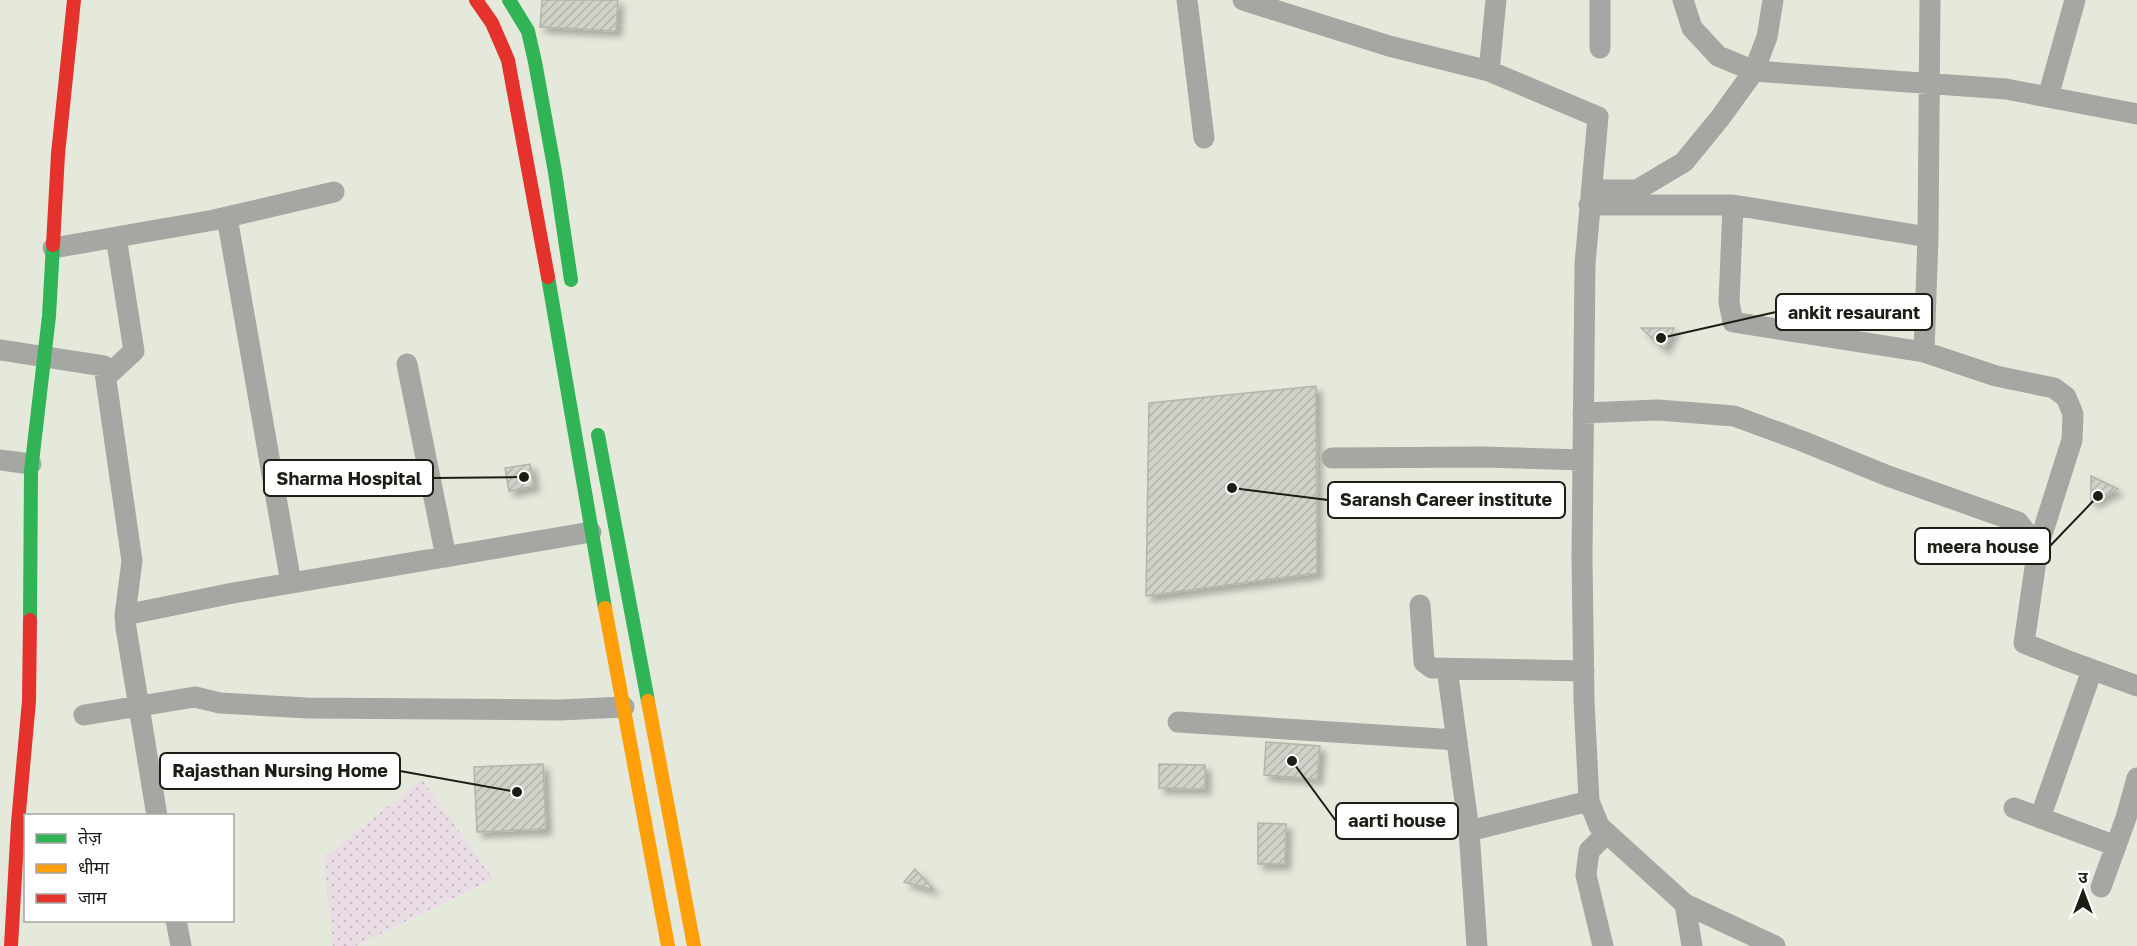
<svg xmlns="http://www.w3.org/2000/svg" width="2137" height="946" font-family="'Golos Text','Noto Sans Devanagari',sans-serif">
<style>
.park{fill:url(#park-dots)}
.building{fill:url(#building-hatch);stroke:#b1b5aa;stroke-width:1.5;filter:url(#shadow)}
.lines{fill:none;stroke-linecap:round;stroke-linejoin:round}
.street{stroke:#a5a8a2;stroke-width:21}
.fast{stroke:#30b455;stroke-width:14}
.slow{stroke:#ff9f0a;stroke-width:14}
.jam{stroke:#e5322d;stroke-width:14}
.leader{fill:none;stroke:#1b1e15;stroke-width:2}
.callout-dot{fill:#1b1e15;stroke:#fff;stroke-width:2}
.callout{fill:#fff;stroke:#1b1e15;stroke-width:2}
.callout-label{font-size:18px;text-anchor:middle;font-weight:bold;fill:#1b1e15}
</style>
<defs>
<pattern id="park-dots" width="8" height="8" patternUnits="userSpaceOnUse" patternTransform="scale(1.5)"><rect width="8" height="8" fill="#eadde6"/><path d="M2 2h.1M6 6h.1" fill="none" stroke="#c8bdc4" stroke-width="1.8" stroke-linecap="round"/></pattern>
<pattern id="building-hatch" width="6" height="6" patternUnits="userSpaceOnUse" patternTransform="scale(1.5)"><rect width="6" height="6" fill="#cfd2c8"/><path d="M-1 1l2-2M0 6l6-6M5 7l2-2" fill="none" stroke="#b1b4ab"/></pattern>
<filter id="shadow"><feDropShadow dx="5.5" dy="5.5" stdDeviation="3" flood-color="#0004"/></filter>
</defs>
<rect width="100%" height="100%" fill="#e5e9dc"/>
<!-- park -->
<path class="park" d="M422 779 493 879 355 946H333L324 858Z"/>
<!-- building -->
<path class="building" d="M542 0H618L616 31 540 27Z
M1641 328H1674L1664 349Z
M1316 386 1317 573 1146 596 1149 403Z
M530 464 534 486 509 491 505 468Z
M2091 476 2118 489 2091 503Z
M1266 742 1320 746 1317 779 1264 775Z
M543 764 546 829 477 832 474 767Z
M1159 764 1205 765V789L1159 788Z
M1258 823 1286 824 1285 864H1258Z
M915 869 934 890 904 882Z"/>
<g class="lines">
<!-- street -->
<path class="street" d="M1187 0 1204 138
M1243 0 1389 46 1489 71
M1496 0 1489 71 1598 117 1585 264 1582 557 1584 701 1589 801 1599 826 1685 904 1775 946
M1683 0 1692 28 1718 56 1754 71 2006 89 2137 114
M1600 48V0
M2048 97 2075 0
M1601 190H1637L1684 162 1720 118 1754 71 1767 37 1773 0
M1589 205H1733L1928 237
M1733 205 1729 302 1733 322 1924 352 1996 376 2054 388 2066 397 2073 414 2072 440 2038 547
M227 217 291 583
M53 248 214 220 334 192
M0 350 104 366 132 561 125 615 126 628 157 816
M1924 352 1928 237 1930 0
M407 364 446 557
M106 377 134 351 116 237
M1583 413 1658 410 1734 416 1802 441 1888 476 2018 522 2038 547 2024 643 2066 660 2137 686
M1332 458 1483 457 1583 460
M0 460 31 464
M1420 605 1424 662 1432 668 1584 671
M125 615 233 593 591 532
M1447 668 1469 831
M84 715 195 697 220 703 307 708 559 710 624 707
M1178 722 1457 740
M2014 808 2116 846
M2040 818 2092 670
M2101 887 2126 818 2137 778
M1685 904 1692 946
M176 920 181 946
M1477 946 1469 831 1589 801
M1603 946 1586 875 1589 851 1607 833"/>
<!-- fast -->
<path class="fast" d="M509 0 528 31 535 62 555 172 571 280
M548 277 605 608
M598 435 648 701
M30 620 31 471 49 316 53 245"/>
<!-- slow -->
<path class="slow" d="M605 608 668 946
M648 701 694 946"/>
<!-- jam -->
<path class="jam" d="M476 0 492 23 508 60 548 277
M53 245 58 154 74 0
M11 946 18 823 29 701 30 620"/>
</g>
<!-- callouts -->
<path class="leader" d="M1661 338L1776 312M524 477L433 478M1232 488L1328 500M2098 496L2050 546M517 792L400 771M1292 761L1336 821"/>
<g class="callout-dot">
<circle cx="1661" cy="338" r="6"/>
<circle cx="524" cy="477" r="6"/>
<circle cx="1232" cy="488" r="6"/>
<circle cx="2098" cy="496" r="6"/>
<circle cx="517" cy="792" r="6"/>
<circle cx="1292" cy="761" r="6"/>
</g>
<g class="callout">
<rect x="1776" y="294" width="156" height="36" rx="6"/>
<rect x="264" y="460" width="169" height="36" rx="6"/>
<rect x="1328" y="482" width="237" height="36" rx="6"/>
<rect x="1915" y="528" width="135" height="36" rx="6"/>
<rect x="160" y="753" width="240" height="36" rx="6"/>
<rect x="1336" y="803" width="122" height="36" rx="6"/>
</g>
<g class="callout-label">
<text x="1854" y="319">ankit resaurant</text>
<text x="349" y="485">Sharma Hospital</text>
<text x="1446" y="506">Saransh Career institute</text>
<text x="1983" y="553">meera house</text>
<text x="280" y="777">Rajasthan Nursing Home</text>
<text x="1397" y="827">aarti house</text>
</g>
<!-- legend -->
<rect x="24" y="814" width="210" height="108" fill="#ffffff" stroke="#a4a5a1" stroke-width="1.5"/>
<rect x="36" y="834" width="30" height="9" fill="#30b455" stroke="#a4a5a1" stroke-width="1.5"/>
<text x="78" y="844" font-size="18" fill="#1b1e15">तेज़</text>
<rect x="36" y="864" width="30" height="9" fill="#ff9f0a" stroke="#a4a5a1" stroke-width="1.5"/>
<text x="78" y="874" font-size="18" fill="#1b1e15">धीमा</text>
<rect x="36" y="894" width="30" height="9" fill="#e5322d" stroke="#a4a5a1" stroke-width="1.5"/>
<text x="78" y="904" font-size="18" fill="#1b1e15">जाम</text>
<!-- north arrow -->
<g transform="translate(2083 892)" stroke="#ffffff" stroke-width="4.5" paint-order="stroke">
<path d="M0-4.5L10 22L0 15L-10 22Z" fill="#1b1e15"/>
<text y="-9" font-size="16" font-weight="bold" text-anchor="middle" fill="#1b1e15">उ</text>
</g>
</svg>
